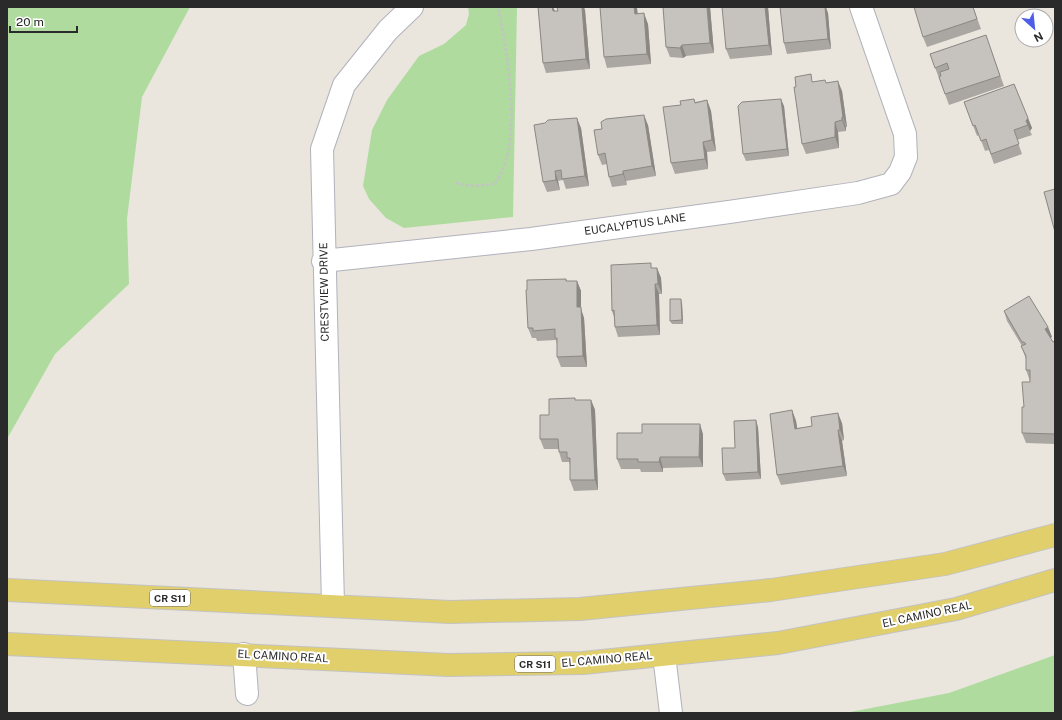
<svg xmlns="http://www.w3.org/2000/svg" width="1062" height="720" font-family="'Public Sans',sans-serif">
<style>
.green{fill:#afdb9f}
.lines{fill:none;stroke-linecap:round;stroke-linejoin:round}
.minor-casing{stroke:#b1b2bc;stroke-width:24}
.major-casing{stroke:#c3c3c3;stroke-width:24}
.path{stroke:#c3c3c3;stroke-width:2.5;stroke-dasharray:3 2;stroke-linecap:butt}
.minor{stroke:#fff;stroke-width:22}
.major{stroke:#e1cf6b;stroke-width:22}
.wall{fill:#aaa7a3}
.shaded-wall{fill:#8b8884}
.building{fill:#c6c2bd;stroke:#8b8884}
.labels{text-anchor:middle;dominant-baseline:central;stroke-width:4;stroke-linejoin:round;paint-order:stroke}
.shield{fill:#fff;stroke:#6a6a6a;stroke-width:1}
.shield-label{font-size:10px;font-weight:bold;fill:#2a2a2a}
.street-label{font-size:11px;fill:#2a2a2a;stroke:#fff}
</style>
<rect width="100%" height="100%" fill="#eae6dd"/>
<!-- green -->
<path class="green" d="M7 7H190L142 97 127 219 129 284 55 354 7 439Z
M468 7H517L513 217 404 228 386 218 369 199 363 186 372 130 387 100 419 56 444 44 466 25 469 14Z
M1055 655V713H845L949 693Z"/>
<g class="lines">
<defs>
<path id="minor" d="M323 261 531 239 729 212 858 193 891 184 900 172 906 157 905 134 861 7
M333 605 322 149 344 85 388 30 412 7
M244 654 247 694
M664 655 671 713"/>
<path id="major" d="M7 590 450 612 580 609 771 590 945 564 1055 535
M7 644 449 665 583 663 778 643 956 609 1055 580"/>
</defs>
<!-- minor casing -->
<use href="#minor" class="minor-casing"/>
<!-- major casing -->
<use href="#major" class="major-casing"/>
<!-- path -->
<path class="path" d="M456 183 472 186 494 184C525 148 507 51 498 7"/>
<!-- minor -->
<use href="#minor" class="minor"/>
<!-- major -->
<use href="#major" class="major"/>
</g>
<!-- wall -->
<path class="wall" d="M538 7H553L555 11 585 10 590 69 546 73 543 63Z
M710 7 714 53 686 56 683 58 670 57 666 47Z
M768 7 772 55 730 59 726 49Z
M973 7 981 29 927 47 923 37Z
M637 8 638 14 648 24 651 64 607 68 604 57Z
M828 13 831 49 787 54 784 43Z
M986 35 1004 86 949 105 930 54Z
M813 82 827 83 842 91 847 127H846V131L838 132 839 148 806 154 802 144 796 87Z
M1014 84 1032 128 1030 131 1032 135 1017 140 1022 154 994 164 989 150 985 151 979 135 977 136 964 102Z
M707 100 711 111 716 151 707 152 708 169 675 174 671 163 695 102Z
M784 106 789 156 746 161 743 154Z
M648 125 656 176 626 181 627 185 612 187 609 177 607 164 602 165 598 155 602 129Z
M581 128 589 186 566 189 563 180 558 181 560 190 547 192 543 182Z
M653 268H657L661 278 662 294H659L660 335 618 337 615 327 614 317 612 311Z
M566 279 567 281H577L581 291V309L584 318 587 367H561L557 357V345L556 340 537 341 536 338H532L528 328 527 290Z
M682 303 683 324H672L670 321Z
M1004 311 1048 327 1052 337 1050 338 1053 342 1055 341V444L1026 443 1022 433 1024 407 1030 381 1026 370V359L1021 346H1022L1007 321Z
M576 400H591L595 410 598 490 574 491 570 480V465L569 462H562L559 452V449H544L540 439 549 415Z
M792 410 796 421 797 428 842 423 844 440 842 441 847 476 781 485 777 475Z
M758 427 761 479 726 481 723 474 735 448Z
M642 433 703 434V467L663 468V472H641L640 469H621L617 459Z"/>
<!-- shaded-wall -->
<path class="shaded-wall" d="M552 7H553L555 12 553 11Z
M582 7H584L585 10 590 69 586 59Z
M634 7H637V8L638 24 635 14Z
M707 7H710L714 53 710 43Z
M765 7H768L772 55 769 45Z
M825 7H826L828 13 831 49 828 39Z
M644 13 648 24 651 64 647 54Z
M682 45 686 56 683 58 680 48Z
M838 81 842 91 847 127 843 117Z
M781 99 784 106 789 156 787 149Z
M707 100 711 111 716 151 712 140Z
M644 115 648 125 656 176 652 166Z
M842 117 846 127V131L842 120Z
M577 118 581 128 589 186 585 176Z
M1028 118 1032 128 1030 131 1026 121Z
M835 122 838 132 839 148 835 137Z
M703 142 707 152 708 169 705 159Z
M555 171 558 181 560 190 556 180Z
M623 171 626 181 627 185 623 174Z
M657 268 661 278 662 294 658 284Z
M577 281 581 291V309L584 318 587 367 583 356 577 307Z
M655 284 659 294 660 335 657 325Z
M681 299 682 303 683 324 682 320Z
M1048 327 1052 337 1048 339 1045 329Z
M591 400 595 410 598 490 595 480Z
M792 410 796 421 799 439 795 429Z
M838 413 842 423 844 440 840 430Z
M756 420 758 427 761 479 758 472Z
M700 424 703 434V467L699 457Z
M838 430 842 441 847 476 843 466Z
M660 457 663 468V472L659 462Z"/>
<!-- building -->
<path class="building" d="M538 7H552L553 11H558L557 7H582L586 59 543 63Z
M600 7H634L635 14 644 13 647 54 604 57Z
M663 7H707L710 43 682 45 680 48 666 47Z
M722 7H765L769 45 726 49Z
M780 7H825L828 39 784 43Z
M914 7H973L977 19 923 37Z
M986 35 1000 76 945 94 939 77 941 76 940 72 949 69 947 63 935 68 930 54Z
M811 74 812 82 825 80 826 83 838 81 843 117H842V120L835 122V137L802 144 794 87H796L795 77Z
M1014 84 1028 118 1026 121 1028 125 1014 130 1019 144 991 154 986 139 981 141 975 125 973 126 964 102Z
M694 99 695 103 707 100 712 140 703 142 705 159 671 163 663 107 681 105 680 101Z
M781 99 787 149 743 154 738 106 742 102Z
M644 115 652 166 623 171V174L609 177 605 153 598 155 594 130 602 129 601 122 606 119Z
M577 118 585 176 562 179 561 170 555 171 556 180 543 182 534 125 545 123 548 120Z
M1055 189V232L1044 192Z
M651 263V268H657L658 284H655L657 325 615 327 614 310 612 311 611 265Z
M566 279V281H577V307H581L583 356 557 357V338H555V329L533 331V328H528L526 290H527V280Z
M1029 296 1048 327 1045 329 1053 342 1055 341V434L1022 433V407H1024L1022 382H1030V370H1026V356L1021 346 1026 344 1024 342H1022L1004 311Z
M670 299H681L682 320 670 321Z
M575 398V400H591L595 480H570V458H567V452H559L558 439H540V415H549V399Z
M792 410 795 429 812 426 811 417 838 413 840 430H838L843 466 777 475 770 414Z
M756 420 758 472 723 474 722 448H735L734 421Z
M642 424H700L699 457H660L659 462H638V459H617V433H642Z"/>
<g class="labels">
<!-- shield labels -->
<g class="shield">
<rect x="150" y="590" width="40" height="16" rx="3"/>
<rect x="515" y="656" width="40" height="16" rx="3"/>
</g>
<g class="shield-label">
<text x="170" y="598">CR S11</text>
<text x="535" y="664">CR S11</text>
</g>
<!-- street labels -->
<g class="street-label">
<text transform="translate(635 224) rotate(-8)">EUCALYPTUS LANE</text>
<text transform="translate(324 292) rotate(-91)">CRESTVIEW DRIVE</text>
<text transform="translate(927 614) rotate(-12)">EL CAMINO REAL</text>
<text transform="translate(283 656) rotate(3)">EL CAMINO REAL</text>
<text transform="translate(607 659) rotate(-5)">EL CAMINO REAL</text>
</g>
</g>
<!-- border -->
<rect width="1062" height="720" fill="none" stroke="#2a2a2a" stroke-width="16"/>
<!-- north arrow -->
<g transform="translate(1034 28) rotate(153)"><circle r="19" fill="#ffffff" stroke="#aaaaaa"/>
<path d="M0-3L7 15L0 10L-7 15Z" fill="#4e5ee6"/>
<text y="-6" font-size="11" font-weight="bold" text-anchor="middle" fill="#2a2a2a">N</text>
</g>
<!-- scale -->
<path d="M10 26v6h67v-6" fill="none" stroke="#2a2a2a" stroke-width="2"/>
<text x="16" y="26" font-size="12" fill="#2a2a2a" stroke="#ffffff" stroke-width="3" paint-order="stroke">20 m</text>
</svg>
